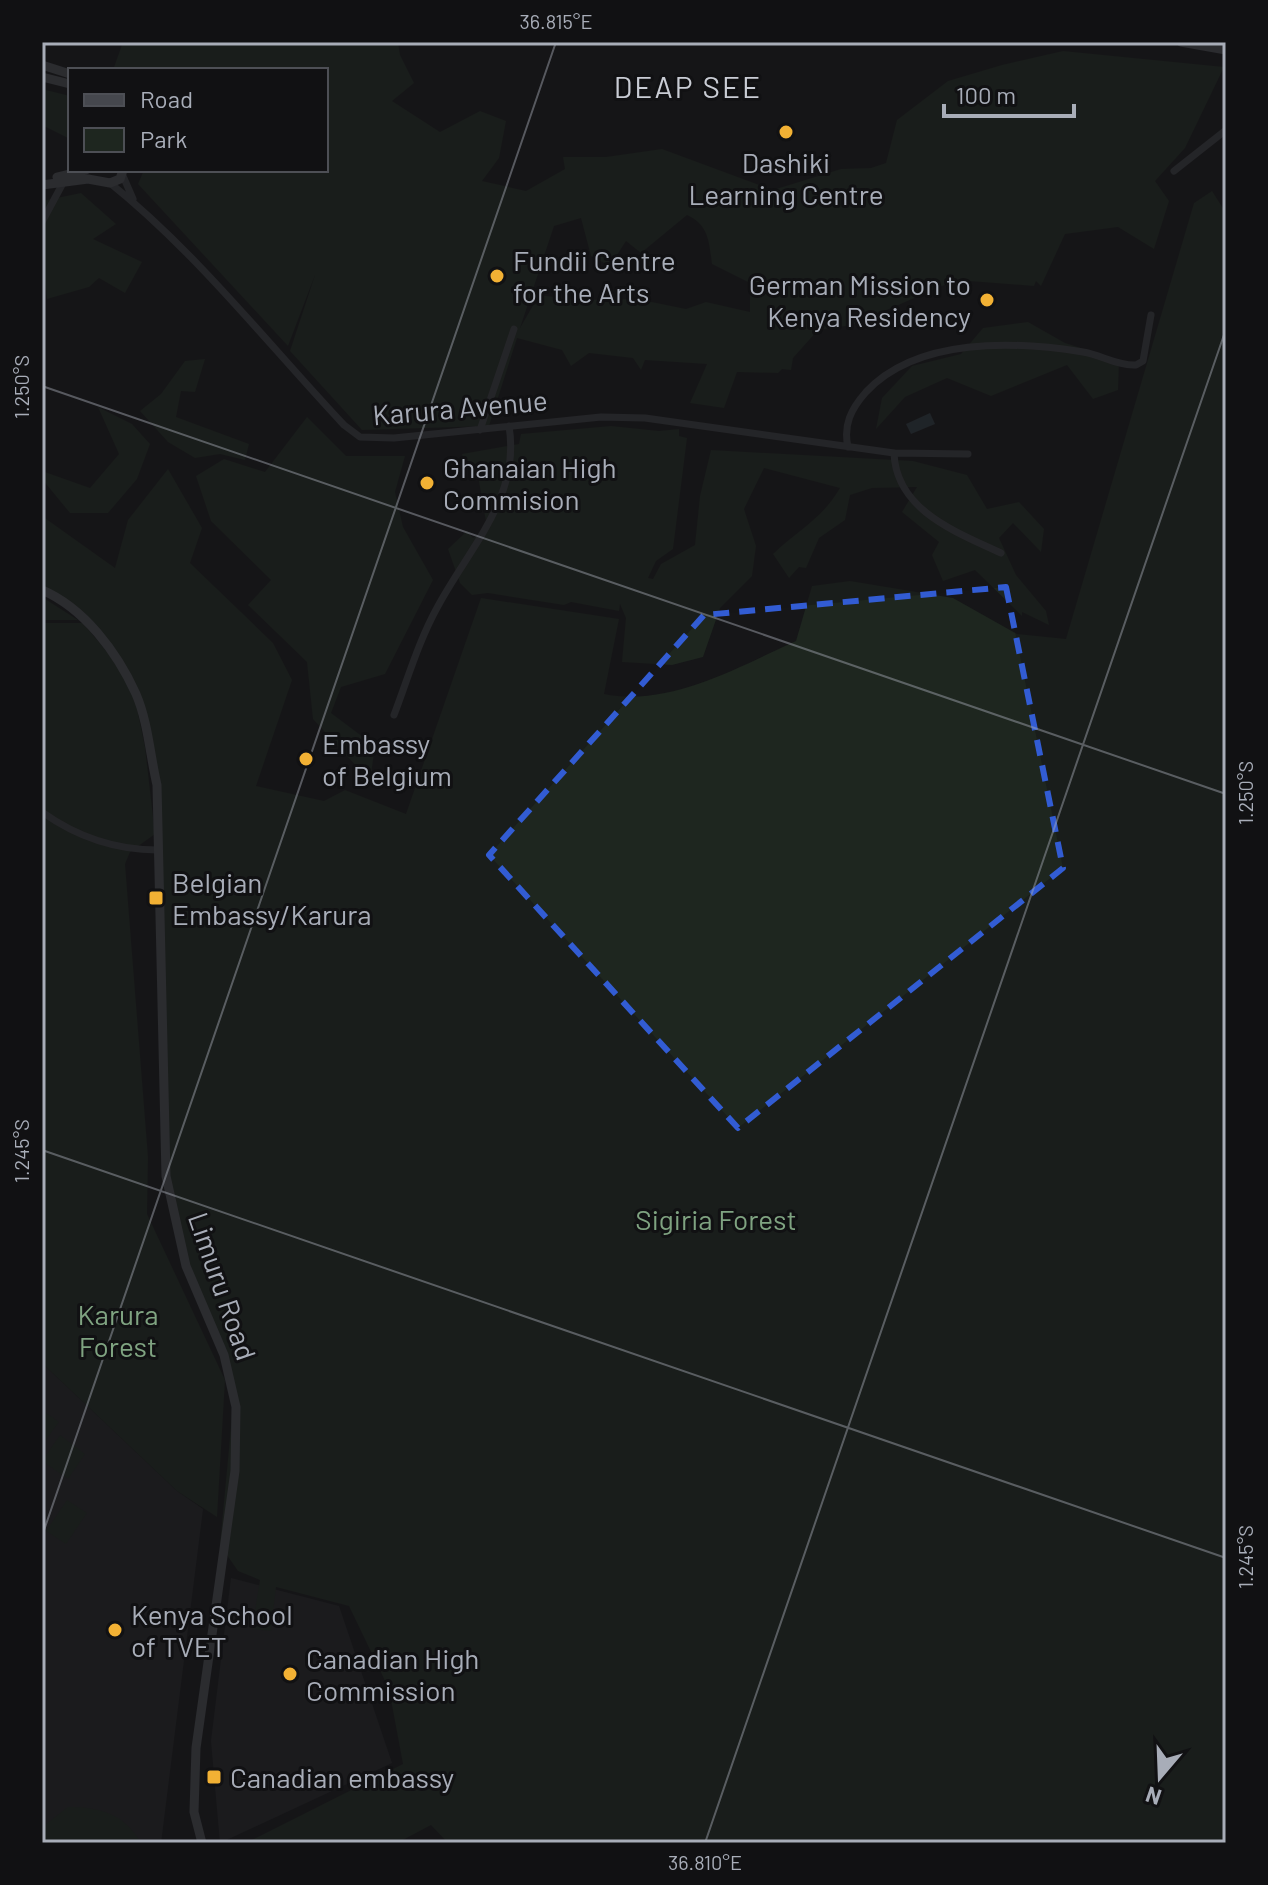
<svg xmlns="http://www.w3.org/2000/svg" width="1268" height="1885" font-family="Barlow,sans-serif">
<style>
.built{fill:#222225}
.green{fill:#1e261f;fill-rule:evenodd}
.water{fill:#2c353c}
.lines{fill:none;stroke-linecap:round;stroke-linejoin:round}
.street{stroke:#37383d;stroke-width:7}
.secondary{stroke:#45474d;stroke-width:9}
.marked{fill:none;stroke:#325cd3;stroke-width:6;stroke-dasharray:16 10;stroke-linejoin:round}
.ticks{fill:none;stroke:#a8adb8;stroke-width:2;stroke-opacity:0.45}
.poi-dot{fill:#f2b134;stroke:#111113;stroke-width:3}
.labels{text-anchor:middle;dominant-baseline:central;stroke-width:6;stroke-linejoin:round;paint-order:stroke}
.poi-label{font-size:28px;fill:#a8adb8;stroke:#111113;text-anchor:start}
.street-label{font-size:28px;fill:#a8adb8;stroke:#111113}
.park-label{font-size:28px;fill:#7fa381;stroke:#111113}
.neighbourhood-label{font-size:30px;letter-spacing:2px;fill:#c9ccd4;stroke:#111113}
.neatline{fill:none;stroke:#a8adb8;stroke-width:3}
.ticks-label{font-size:20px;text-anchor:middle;fill:#a8adb8}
</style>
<rect width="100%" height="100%" fill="#161618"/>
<!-- built -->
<path class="built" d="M42 1363 177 1491 203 1509 161 1843H42Z
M231 1578 339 1606 392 1763 220 1843 211 1741Z"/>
<!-- green -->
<path class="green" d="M123 42H398L400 55 414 83 392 101 440 132 480 111 506 121 499 158 482 181 526 191 565 169 563 157H606L662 149 773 190 841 169 871 168 886 163 897 120 948 81 1002 65 1063 51 1224 67 1185 148 1155 181 1169 201 1154 249 1118 227 1065 234 1041 286 1036 281 1034 286 956 280 852 325 818 330 793 358 791 370 782 369 778 373 737 372 724 408 690 403 707 364 645 360 641 370 633 358 589 353 571 366 562 350 517 338 489 426 362 430 290 351 315 275 288 346 138 184 144 170H326V70H113ZM687 215C709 225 709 242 712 264L750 283V312L706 302 686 309 637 299 577 300 539 295 520 328 554 226 581 218 591 256 610 266 626 241 641 253Z
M42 89 70 96V139L42 125Z
M1212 191 1226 213V1843H448L431 1825 397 1843H246L403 1764 389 1689 349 1606 276 1587 271 1631 252 1629 260 1580 238 1571 220 1545 235 1384 184 1259 164 1175 156 834 152 767 135 699 145 747 155 834 130 852 125 864 148 1157 147 1214 225 1380 217 1517 177 1491 42 1363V623H83L112 658 98 632 42 586V516L115 568 128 520 168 469 202 528 190 563 273 643 292 680 256 786 324 801 345 790 406 814 481 598 619 619 604 694C670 707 738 667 796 641L812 586 850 581 953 598 1017 634 1066 639 1194 203Z
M81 193 116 224 93 239 142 262 125 293 99 278 89 287 47 299 42 257V201Z
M1028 322 1065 343 1119 360 1118 390 1093 399 1067 365 991 396 947 378 905 397 876 429 882 398 912 366 961 354 983 328Z
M205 359 195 392 181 391 176 417 249 444 245 460 220 454 195 458 168 442 140 411 161 394 185 361Z
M98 407 132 424 150 444 137 479 108 513H70L42 479V471L90 488 119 454Z
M307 417 346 456H405L395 492 403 527 433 580 385 674 341 687 331 713 375 746 370 781 313 719 307 662 248 605 271 580 211 521 196 476 224 459 265 472Z
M611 426 659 431 679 429V436L687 438 673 549 656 561 648 578 653 579 661 564 695 545 700 496 711 450 913 461 967 475 987 509 1019 502 1044 529 1041 552 1013 523 999 538 1016 575 1046 611 1049 625 1022 612V616L975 570 943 581 932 555 939 542 902 512 917 487 872 488 850 495 845 520 819 538 806 568 799 567 789 578 773 554C799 529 821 520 840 488L764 468 744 509 756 546 752 576 720 608 703 657 672 665 622 662 626 618 620 604 619 611 571 602 564 605 488 593 472 595 460 583 448 549 467 531 473 538 487 527 478 476 465 465 462 454 519 444 521 434Z
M42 597 78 620H42Z
M42 1410 59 1422 42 1445Z
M60 1435 85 1454 68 1479 42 1461Z
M67 1500 87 1513 66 1544 46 1531Z
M68 1807C100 1807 125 1814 141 1843H42L46 1824Z"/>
<!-- water -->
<path class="water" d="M930 413 935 424 911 434 906 424Z"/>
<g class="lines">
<!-- street -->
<path class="street" d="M1174 171 1226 130
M123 176 133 199
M110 183C197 253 268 344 344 425L360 437 394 438 601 417 645 418 894 453C896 510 956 532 1001 553
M42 222 63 183
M480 430 514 329
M848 447C843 425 851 409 866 392 917 337 1015 341 1083 352 1101 355 1118 366 1136 365L1143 361 1151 315
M894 453 968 454
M394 715C408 678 419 640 438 606 469 548 521 497 509 426
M42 812C77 837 116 850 158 850"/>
<!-- secondary -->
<path class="secondary" d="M1181 42 1226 50
M42 65 70 74
M42 77 70 84
M57 177 86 170
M42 185 88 179 110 183 120 179 123 170
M42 590C84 608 117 652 136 694 148 722 150 755 157 785L166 1176 186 1266 224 1355 236 1407 235 1471 196 1748 194 1812 202 1843"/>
</g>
<!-- marked area -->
<path d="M0 0H1268V1885H0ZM1006 587 1063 868 738 1128 489 855 704 615Z" fill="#161618" fill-opacity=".55" fill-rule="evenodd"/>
<path class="marked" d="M1006 587 1063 868 738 1128 489 855 704 615Z"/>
<!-- ticks -->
<path class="ticks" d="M42 386 1226 794M42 1150 1226 1558M42 1536 556 42M705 1843 1226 329"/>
<!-- markers -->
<g class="poi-dot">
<circle cx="786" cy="132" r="8"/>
<circle cx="497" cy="276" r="8"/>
<circle cx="987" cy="300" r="8"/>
<circle cx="427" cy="483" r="8"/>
<circle cx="306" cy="759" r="8"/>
<rect x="148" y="890" width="16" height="16" rx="4"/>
<circle cx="115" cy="1630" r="8"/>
<circle cx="290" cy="1674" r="8"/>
<rect x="206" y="1769" width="16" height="16" rx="4"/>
</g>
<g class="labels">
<!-- poi labels -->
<g class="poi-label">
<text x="786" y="162" text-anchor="middle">Dashiki<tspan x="786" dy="32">Learning Centre</tspan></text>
<text x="513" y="260">Fundii Centre<tspan x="513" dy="32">for the Arts</tspan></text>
<text x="971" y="284" text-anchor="end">German Mission to<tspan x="971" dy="32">Kenya Residency</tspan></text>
<text x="443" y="467">Ghanaian High<tspan x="443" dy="32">Commision</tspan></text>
<text x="322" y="743">Embassy<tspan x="322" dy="32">of Belgium</tspan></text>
<text x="172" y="882">Belgian<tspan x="172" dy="32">Embassy/Karura</tspan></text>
<text x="131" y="1614">Kenya School<tspan x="131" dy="32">of TVET</tspan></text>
<text x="306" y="1658">Canadian High<tspan x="306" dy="32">Commission</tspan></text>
<text x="230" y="1777">Canadian embassy</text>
</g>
<!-- street labels -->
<g class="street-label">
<text transform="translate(460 407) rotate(-5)">Karura Avenue</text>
<text transform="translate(223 1286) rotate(71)">Limuru Road</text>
</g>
<!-- park labels -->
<g class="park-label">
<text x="716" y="1219">Sigiria Forest</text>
<text x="118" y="1314">Karura<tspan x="118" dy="32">Forest</tspan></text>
</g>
<!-- neighbourhood labels -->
<g class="neighbourhood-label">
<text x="688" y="86">DEAP SEE</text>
</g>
</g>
<!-- border -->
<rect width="1268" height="1885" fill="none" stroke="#111113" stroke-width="88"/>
<!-- legend -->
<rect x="68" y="68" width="260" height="104" fill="#111113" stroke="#4d4f55" stroke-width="2"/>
<rect x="84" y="94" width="40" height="12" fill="#45474d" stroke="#4d4f55" stroke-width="2"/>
<text x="140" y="108" font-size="24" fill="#a8adb8">Road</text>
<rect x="84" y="128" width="40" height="24" fill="#1e261f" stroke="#4d4f55" stroke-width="2"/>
<text x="140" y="148" font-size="24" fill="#a8adb8">Park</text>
<!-- north arrow -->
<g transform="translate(1160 1777) rotate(199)" stroke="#111113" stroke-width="6" paint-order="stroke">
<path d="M0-6L14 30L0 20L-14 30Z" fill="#a8adb8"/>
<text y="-12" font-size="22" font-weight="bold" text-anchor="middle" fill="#a8adb8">N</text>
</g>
<!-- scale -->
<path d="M944 104v12h130v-12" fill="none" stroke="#a8adb8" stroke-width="4"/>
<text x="956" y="104" font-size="24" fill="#a8adb8" stroke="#111113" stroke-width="6" paint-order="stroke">100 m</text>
<rect x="44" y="44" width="1180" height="1797" class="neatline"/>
<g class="ticks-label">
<text x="556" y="29">36.815°E</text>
<text transform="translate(22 387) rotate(-90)" y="7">1.250°S</text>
<text transform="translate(1246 793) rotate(-90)" y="7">1.250°S</text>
<text transform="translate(22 1151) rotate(-90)" y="7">1.245°S</text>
<text transform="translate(1246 1557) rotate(-90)" y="7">1.245°S</text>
<text x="705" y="1870">36.810°E</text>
</g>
</svg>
